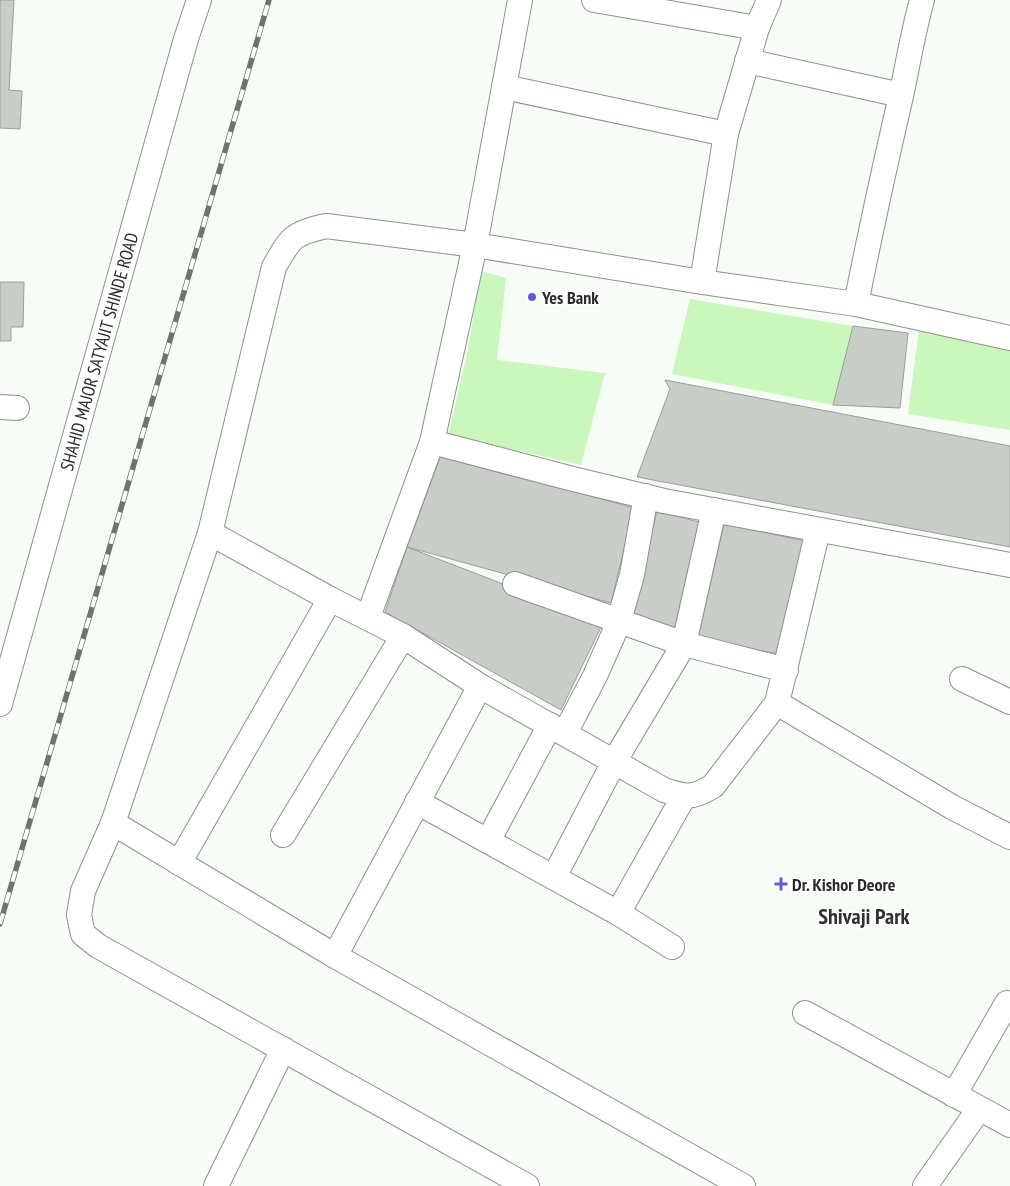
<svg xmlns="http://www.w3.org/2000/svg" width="1010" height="1186" font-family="'PT Sans Narrow',sans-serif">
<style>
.green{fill:#c9f7bc}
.building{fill:#c9cdc8;stroke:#9a9e99}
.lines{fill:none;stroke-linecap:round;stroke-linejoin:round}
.minor-casing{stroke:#8d918d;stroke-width:26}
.minor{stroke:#fff;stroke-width:24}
.rail-casing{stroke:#70726f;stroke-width:5.5}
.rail{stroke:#fff;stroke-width:4;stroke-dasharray:11;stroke-linecap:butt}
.poi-dot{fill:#6759d3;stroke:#fff;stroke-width:2}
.labels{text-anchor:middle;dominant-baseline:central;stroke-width:4;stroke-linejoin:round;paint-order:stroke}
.poi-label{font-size:18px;font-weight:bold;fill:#2a2b2a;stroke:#fff;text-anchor:start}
.street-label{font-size:18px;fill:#2a2b2a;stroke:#fff}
.district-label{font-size:22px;font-weight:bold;fill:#2f322f;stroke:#fff}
</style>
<rect width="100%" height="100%" fill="#f8fcf7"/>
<!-- green -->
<path class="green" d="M481 271 506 278 497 360 605 373 581 465 448 435 467 354Z
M690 299 853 326 833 405 672 374Z
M919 329 1010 351V430L908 414Z"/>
<!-- building -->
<path class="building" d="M0 0H14L9 90 22 91 20 129 0 128Z
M0 282H24L23 327H11V341H0Z
M853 326 908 333 900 408 833 405Z
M665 380 1010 446V547L637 477 670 389Z
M441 455 634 508 611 603 407 547Z
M657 511 699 522 675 627 631 617Z
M724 524 805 541 779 654 698 638Z
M407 547 498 582 601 627 561 710 385 612Z"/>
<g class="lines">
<defs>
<g id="minor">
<path d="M594 0 757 28"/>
<path d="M747 61 901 95"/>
<path d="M504 87 726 134"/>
<path d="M702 282 726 134 757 28 769 0"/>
<path d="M856 304C870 234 885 165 901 96 908 64 913 32 922 0"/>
<path d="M0 407 17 408"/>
<path d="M432 442 573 479 664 501 1010 565"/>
<path d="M210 533 330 599 403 636 480 686 664 790C686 797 692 799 713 786L777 703 818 530"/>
<path d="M515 584 684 644 786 670"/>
<path d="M368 617 432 442 475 245 520 0"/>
<path d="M962 679 1010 702"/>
<path d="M777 703 952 807 1010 837"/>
<path id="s1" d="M0 704 186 39 199 0"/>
<path d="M565 733 595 676 618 624 632 575 646 496"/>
<path d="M417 802 618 913 672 947"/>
<path d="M113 823 335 956 743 1186"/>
<path d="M283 835 403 636"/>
<path d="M488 841 550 725"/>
<path d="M179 863 330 599"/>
<path d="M554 877 614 762 684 644 714 510"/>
<path d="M618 913 684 796"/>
<path d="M335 956 480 686"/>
<path d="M805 1013 1010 1125"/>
<path d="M954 1095 1007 1003"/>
<path d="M216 1186 283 1049"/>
<path d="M527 1186 98 946 83 934 79 915 83 891 113 823 210 533 274 267C291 237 292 234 326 226L475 245 702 282 856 304 1010 338"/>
<path d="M925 1186 979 1109"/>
</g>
</defs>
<!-- minor casing -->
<use href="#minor" class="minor-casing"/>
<!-- minor -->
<use href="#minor" class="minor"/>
<defs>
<path id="rail" d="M0 924 269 0"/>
</defs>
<!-- rail casing -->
<use href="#rail" class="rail-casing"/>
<!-- rail -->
<use href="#rail" class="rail"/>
</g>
<!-- markers -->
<g class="poi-dot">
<circle cx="532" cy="297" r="5"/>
<path d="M778.5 876.5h5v5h5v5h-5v5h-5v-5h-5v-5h5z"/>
</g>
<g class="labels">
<!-- poi labels -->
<g class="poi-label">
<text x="542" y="297">Yes Bank</text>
<text x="792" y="884">Dr. Kishor Deore</text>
</g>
<!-- street labels -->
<g class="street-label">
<text stroke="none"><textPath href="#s1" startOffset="366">SHAHID MAJOR SATYAJIT SHINDE ROAD</textPath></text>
</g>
<!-- district labels -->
<g class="district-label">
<text x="864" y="916">Shivaji Park</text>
</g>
</g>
</svg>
